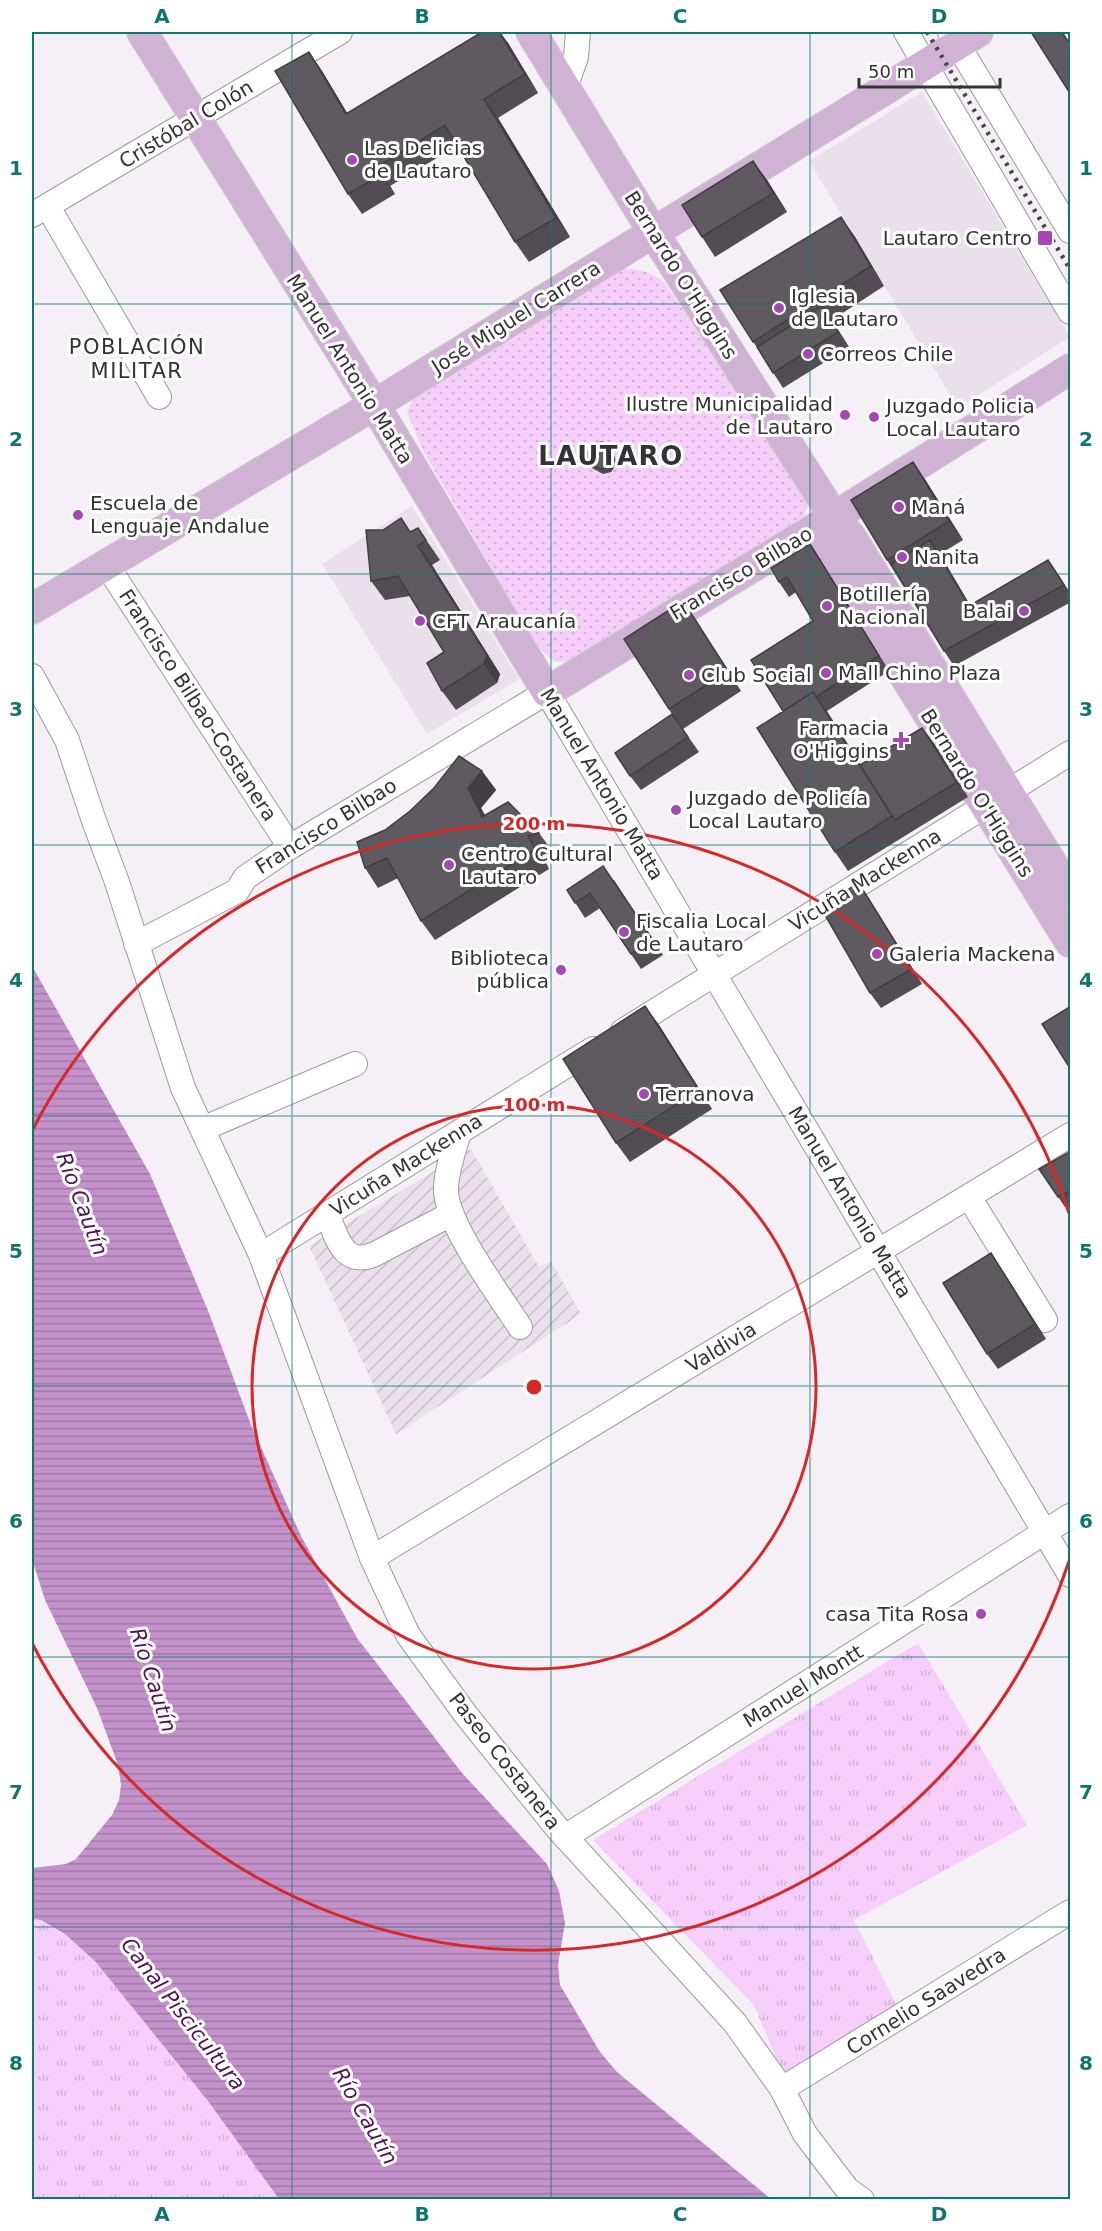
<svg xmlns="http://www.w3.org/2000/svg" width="1102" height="2231" font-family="'DejaVu Sans',sans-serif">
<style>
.built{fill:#eae0eb}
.industrial{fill:url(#industrial-furrows)}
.grass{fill:url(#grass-tufts)}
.park{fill:url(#park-dots)}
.water{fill:url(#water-rules)}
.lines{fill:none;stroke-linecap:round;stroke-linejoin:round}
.minor-casing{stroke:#9d989d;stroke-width:26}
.major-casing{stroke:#cecece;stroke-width:32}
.minor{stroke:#fff;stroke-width:24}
.major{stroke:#d0b3d4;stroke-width:30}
.rail{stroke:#49474a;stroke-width:4.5;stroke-dasharray:3 6;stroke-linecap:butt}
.wall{fill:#514d52}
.shaded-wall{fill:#423f42}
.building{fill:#5e5a5f;stroke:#423f42;stroke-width:1.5}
.grid{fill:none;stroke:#0f766e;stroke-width:1.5;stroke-opacity:0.55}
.ring{fill:none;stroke:#d62828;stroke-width:3}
.poi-dot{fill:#a548b3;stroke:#fff;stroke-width:2}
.labels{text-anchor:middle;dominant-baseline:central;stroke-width:6;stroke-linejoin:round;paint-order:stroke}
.street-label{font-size:20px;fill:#333234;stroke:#fff}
.poi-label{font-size:20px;fill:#333234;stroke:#fff;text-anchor:start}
.neighbourhood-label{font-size:21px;letter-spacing:1.5px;fill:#333234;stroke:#fff}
.water-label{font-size:21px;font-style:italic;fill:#4f1358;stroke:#fff}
.district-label{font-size:26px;font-weight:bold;letter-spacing:1.5px;fill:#333234;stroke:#fff}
.centre{fill:#d62828;stroke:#fff;stroke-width:3}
.ring-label{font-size:18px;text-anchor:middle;font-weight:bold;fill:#d62828;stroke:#fff;stroke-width:6;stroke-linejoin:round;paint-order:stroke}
.neatline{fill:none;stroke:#0f766e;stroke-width:2}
.grid-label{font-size:20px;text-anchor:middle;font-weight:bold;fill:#0f766e}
</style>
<defs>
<pattern id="industrial-furrows" width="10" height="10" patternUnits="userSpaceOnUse" patternTransform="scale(1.5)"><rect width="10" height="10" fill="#eae0eb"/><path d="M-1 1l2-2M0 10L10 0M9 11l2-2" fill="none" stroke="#c9c1ca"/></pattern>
<pattern id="grass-tufts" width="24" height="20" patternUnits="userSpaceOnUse" patternTransform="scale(1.5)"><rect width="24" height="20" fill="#f5cffa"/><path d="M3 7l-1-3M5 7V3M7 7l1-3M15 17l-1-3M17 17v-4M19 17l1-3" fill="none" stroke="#d2b2d7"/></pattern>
<pattern id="park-dots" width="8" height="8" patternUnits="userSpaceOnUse" patternTransform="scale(1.5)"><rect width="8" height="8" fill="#f5cffa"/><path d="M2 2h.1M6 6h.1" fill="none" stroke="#d2b2d7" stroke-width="1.8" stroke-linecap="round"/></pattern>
<pattern id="water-rules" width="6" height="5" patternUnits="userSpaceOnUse" patternTransform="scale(1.5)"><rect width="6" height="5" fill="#c392cb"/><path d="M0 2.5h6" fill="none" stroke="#9f78a6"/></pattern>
</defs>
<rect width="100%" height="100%" fill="#f5f0f6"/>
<!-- built -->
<path class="built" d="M922 92 1070 337 958 408 809 161Z
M412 506 519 679 427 734 322 564Z"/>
<!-- industrial -->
<path class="industrial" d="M471 1149 539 1267 551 1261 581 1314 396 1434 309 1246Z"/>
<!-- grass -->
<path class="grass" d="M918 1643 1027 1825 854 1920 896 2004 785 2079 754 2005 593 1840Z
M32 1919 41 1920 65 1934 95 1960 208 2101 279 2199H32Z"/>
<!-- park -->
<path class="park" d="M617 268C635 269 649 270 664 282L799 481C809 498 809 503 803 523L569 662 554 661 538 646 531 635 423 451 407 412 417 390Z"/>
<!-- water -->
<path class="water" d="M32 966 150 1174 209 1313 251 1425 301 1536 357 1638 462 1773 547 1864 559 1891 565 1923 558 1965 560 1985 600 2052 617 2072 771 2199H279L208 2101 95 1961 65 1934 41 1920 32 1919V1868L66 1864 76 1859 112 1815 119 1800 121 1785 118 1765 97 1708 45 1600 32 1559Z"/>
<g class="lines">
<defs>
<path id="minor" d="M906 32 1070 312
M950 32 1070 231
M565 88 576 57 578 32
M48 207 159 397
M32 215 340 32
M106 564 290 847
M32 676 67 740 94 821 117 882 183 1088 261 1255 372 1558 408 1635 466 1715 558 1829 735 2023 782 2089 805 2134 847 2189 862 2200
M136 944 237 891 245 878 290 847 547 692 1070 1575
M623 1031 1070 753
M202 1129 355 1064
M459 1132C454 1151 446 1170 446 1190 446 1224 500 1296 520 1327
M969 1197 1045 1320
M327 1214C337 1237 343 1268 375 1254L451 1214
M261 1255 593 1049
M372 1558 1070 1135
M565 1837 1070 1516
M782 2089 1070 1912"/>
<path id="major" d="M142 32 386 424 547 692 834 517 1070 369
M531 32 653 232 834 517 851 537 1070 893
M834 517 826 549 1070 942
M32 609 374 405 978 32"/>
</defs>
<!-- minor casing -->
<use href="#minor" class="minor-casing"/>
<!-- major casing -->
<use href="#major" class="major-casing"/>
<!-- minor -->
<use href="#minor" class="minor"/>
<!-- major -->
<use href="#major" class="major"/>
<!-- rail -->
<path class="rail" d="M927 32 1070 269"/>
</g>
<!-- wall -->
<path class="wall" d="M482 32H500L508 43 538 93 498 118 570 237 529 262 515 242 457 146 390 186 395 194 362 214 348 194 309 52 322 71 347 113Z
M753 161 767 180 787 212 715 257 702 237Z
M841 217 855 237 884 286 832 320 849 347 783 388 720 290Z
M613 451 616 464 611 472 603 474 592 468 589 463Z
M913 462 926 481 963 540 940 554 970 605 1048 560 1071 594V602L954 666 944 651 887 560Z
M418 528 440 560 432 565 500 674 497 683 456 710 442 691 444 652 410 596 385 600 371 581 411 532Z
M810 544 820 559 889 671 827 711 861 765 933 742 968 797 848 871 835 852 783 711 813 621 796 592 789 597 779 582Z
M696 620 741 691 683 729 699 752 641 790 630 776 672 714 624 639Z
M482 771 496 790 481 808 485 815 539 833 553 852 542 855 549 869 435 940 421 921 398 878 378 888 365 868 385 830 410 811Z
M614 880 663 955 641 969 600 908 585 918 567 890Z
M868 897 922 984 881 1008 870 993Z
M645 1006 659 1025 712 1109 630 1162 616 1143Z
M1071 1151V1204L1065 1207 1039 1169Z
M1001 1268 1046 1339 998 1369 987 1354Z"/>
<!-- shaded-wall -->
<path class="shaded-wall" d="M499 32 508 43 538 93 525 74Z
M309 52 322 71 359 133 346 114Z
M484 99 498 118 570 237 556 218Z
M753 161 767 180 787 212 773 193Z
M377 167 390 186 395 194 381 175Z
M841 217 855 237 884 286 871 266Z
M822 306 832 321 849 347 838 332Z
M610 446 613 451 616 464 611 472 608 467Z
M913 462 926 481 963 540 949 521Z
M930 540 940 555 979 620 969 606Z
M810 544 820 559 889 671 879 656Z
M418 546 432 565 500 674 497 683 484 664Z
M1048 560 1058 574 1071 595 1064 585Z
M683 601 696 620 741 691 728 671Z
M813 692 827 712 896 820H895Z
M922 728 933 742 968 797 957 782Z
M482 771 496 790 481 808 495 836 482 817 468 788Z
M528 836 542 855 549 869 535 849Z
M858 882 868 897 922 984 912 969Z
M645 1006 659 1025 712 1109 699 1090Z
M991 1253 1001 1268 1046 1339 1035 1324Z"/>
<!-- building -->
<path class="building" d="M482 32H499L525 74 484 99 556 218 515 242 445 125 377 167 381 175 348 194 275 71 309 52 346 114Z
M1031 32H1062L1069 43 1071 42V95Z
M753 161 773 193 702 237 682 205Z
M841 217 871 266 753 342 720 290Z
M822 306 838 332 773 373 757 347Z
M602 442 610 446 613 459 608 467 600 469 589 463 586 455 593 444Z
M913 462 949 521 887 560 851 500Z
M401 518 410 532 418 528 426 540 418 546 487 655 484 664 442 691 427 663 444 652 398 576 371 581 366 530H383Z
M930 540 969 606 1048 560 1064 585 944 651 891 564Z
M810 544 879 656 816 697 813 692 783 711 751 660 813 621 787 577 779 582 771 568Z
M683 601 728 671 669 709 624 639Z
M813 692 892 816 835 852 757 728Z
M672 714 688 737 630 776 615 753Z
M922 728 957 782 895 820 860 765Z
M459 756 482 771 468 788 482 817 508 802 539 833 528 836 535 849 421 921 387 858 365 868 357 842 385 830 410 811 434 788Z
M603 866 653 940 631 954 590 893 575 903 567 890Z
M858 882 912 969 870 993 822 910Z
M645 1006 699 1090 616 1143 563 1059Z
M1071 1006V1070L1042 1024Z
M1071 1151V1190L1058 1197 1039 1169Z
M991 1253 1035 1324 987 1354 943 1283Z"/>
<!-- grid -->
<path class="grid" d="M292 32V2200M551 32V2200M810 32V2200M32 304H1070M32 574H1070M32 845H1070M32 1116H1070M32 1386H1070M32 1657H1070M32 1927H1070"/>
<!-- distance rings -->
<g class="ring">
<circle cx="534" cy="1387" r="282"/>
<path d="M1069 1561A563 563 0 0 1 32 1643M32 1131A563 563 0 0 1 1069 1213"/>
</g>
<!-- markers -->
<g class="poi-dot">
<circle cx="352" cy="160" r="6"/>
<rect x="1037" y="230" width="16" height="16" rx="3"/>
<circle cx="779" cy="308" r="6"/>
<circle cx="808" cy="354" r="6"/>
<circle cx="845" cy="415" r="6"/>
<circle cx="874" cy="417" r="6"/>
<circle cx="899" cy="507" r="6"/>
<circle cx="78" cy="515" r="6"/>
<circle cx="902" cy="557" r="6"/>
<circle cx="827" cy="606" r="6"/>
<circle cx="1024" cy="611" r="6"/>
<circle cx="420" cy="621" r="6"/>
<circle cx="826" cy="673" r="6"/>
<circle cx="689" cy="675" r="6"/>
<path d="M898 731h6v6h6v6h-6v6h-6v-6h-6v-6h6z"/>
<circle cx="676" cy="810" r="6"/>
<circle cx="449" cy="865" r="6"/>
<circle cx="624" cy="932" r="6"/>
<circle cx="877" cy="954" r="6"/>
<circle cx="561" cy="970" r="6"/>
<circle cx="644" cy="1094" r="6"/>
<circle cx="981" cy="1614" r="6"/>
</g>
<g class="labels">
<!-- street labels -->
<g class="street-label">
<text transform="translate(186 124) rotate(-31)">Cristóbal Colón</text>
<text transform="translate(681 275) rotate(58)">Bernardo O'Higgins</text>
<text transform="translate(516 317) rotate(-32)">José Miguel Carrera</text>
<text transform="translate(350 369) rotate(58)">Manuel Antonio Matta</text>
<text transform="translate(741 573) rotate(-31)">Francisco Bilbao</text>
<text transform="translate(198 705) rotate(57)">Francisco Bilbao-Costanera</text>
<text transform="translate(602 784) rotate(59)">Manuel Antonio Matta</text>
<text transform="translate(977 793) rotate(58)">Bernardo O'Higgins</text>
<text transform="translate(326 826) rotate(-32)">Francisco Bilbao</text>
<text transform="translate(865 880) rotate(-32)">Vicuña Mackenna</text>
<text transform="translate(406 1165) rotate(-32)">Vicuña Mackenna</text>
<text transform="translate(850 1202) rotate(59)">Manuel Antonio Matta</text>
<text transform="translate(721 1347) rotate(-31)">Valdivia</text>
<text transform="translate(803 1686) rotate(-32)">Manuel Montt</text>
<text transform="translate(505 1761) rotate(52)">Paseo Costanera</text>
<text transform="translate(926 2001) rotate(-32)">Cornelio Saavedra</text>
</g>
<!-- poi labels -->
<g class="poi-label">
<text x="364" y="148">Las Delicias<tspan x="364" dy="23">de Lautaro</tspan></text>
<text x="1032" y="238" text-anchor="end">Lautaro Centro</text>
<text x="791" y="296">Iglesia<tspan x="791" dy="23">de Lautaro</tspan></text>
<text x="820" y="354">Correos Chile</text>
<text x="833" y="404" text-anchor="end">Ilustre Municipalidad<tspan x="833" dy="23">de Lautaro</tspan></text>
<text x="886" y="406">Juzgado Policia<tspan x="886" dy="23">Local Lautaro</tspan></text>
<text x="90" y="503">Escuela de<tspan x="90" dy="23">Lenguaje Andalue</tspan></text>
<text x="911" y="507">Maná</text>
<text x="914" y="557">Nanita</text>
<text x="839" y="594">Botillería<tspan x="839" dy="23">Nacional</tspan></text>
<text x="1012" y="611" text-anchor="end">Balai</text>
<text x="432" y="621">CFT Araucanía</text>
<text x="838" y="673">Mall Chino Plaza</text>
<text x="701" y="675">Club Social</text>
<text x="889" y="728" text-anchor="end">Farmacia<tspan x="889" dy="23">O'Higgins</tspan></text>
<text x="688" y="798">Juzgado de Policía<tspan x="688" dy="23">Local Lautaro</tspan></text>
<text x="461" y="854">Centro Cultural<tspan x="461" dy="23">Lautaro</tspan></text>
<text x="636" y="921">Fiscalia Local<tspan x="636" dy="23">de Lautaro</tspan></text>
<text x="889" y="954">Galeria Mackena</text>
<text x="549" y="958" text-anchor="end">Biblioteca<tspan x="549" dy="23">pública</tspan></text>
<text x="656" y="1094">Terranova</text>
<text x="969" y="1614" text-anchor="end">casa Tita Rosa</text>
</g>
<!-- neighbourhood labels -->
<g class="neighbourhood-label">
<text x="137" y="347">POBLACIÓN<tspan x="137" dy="24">MILITAR</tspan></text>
</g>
<!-- water labels -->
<g class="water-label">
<text transform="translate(82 1204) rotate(69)">Río Cautín</text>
<text transform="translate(153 1680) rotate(72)">Río Cautín</text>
<text transform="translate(183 2014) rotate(52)">Canal Piscicultura</text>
<text transform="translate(365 2116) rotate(60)">Río Cautín</text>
</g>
<!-- district labels -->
<g class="district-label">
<text x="611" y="456">LAUTARO</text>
</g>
</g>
<circle cx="534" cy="1387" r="9" class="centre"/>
<g class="ring-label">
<text x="534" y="830">200 m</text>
<text x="534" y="1111">100 m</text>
</g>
<!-- border -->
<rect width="1102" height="2231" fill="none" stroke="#ffffff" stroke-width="66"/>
<!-- scale -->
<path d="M859 78v9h141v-9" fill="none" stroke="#333234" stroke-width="3"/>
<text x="868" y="78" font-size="18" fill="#333234" stroke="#ffffff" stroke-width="4.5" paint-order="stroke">50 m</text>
<rect x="33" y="33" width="1036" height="2165" class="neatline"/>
<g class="grid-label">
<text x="162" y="23">A</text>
<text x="422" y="23">B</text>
<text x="680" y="23">C</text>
<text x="939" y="23">D</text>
<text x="16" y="175">1</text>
<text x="1086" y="175">1</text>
<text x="16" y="446">2</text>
<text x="1086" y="446">2</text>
<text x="16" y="716">3</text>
<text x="1086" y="716">3</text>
<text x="16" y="987">4</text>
<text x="1086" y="987">4</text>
<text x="16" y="1258">5</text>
<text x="1086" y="1258">5</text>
<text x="16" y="1528">6</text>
<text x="1086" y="1528">6</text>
<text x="16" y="1799">7</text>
<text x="1086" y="1799">7</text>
<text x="16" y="2070">8</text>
<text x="1086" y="2070">8</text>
<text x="162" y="2221">A</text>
<text x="422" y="2221">B</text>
<text x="680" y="2221">C</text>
<text x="939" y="2221">D</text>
</g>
</svg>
